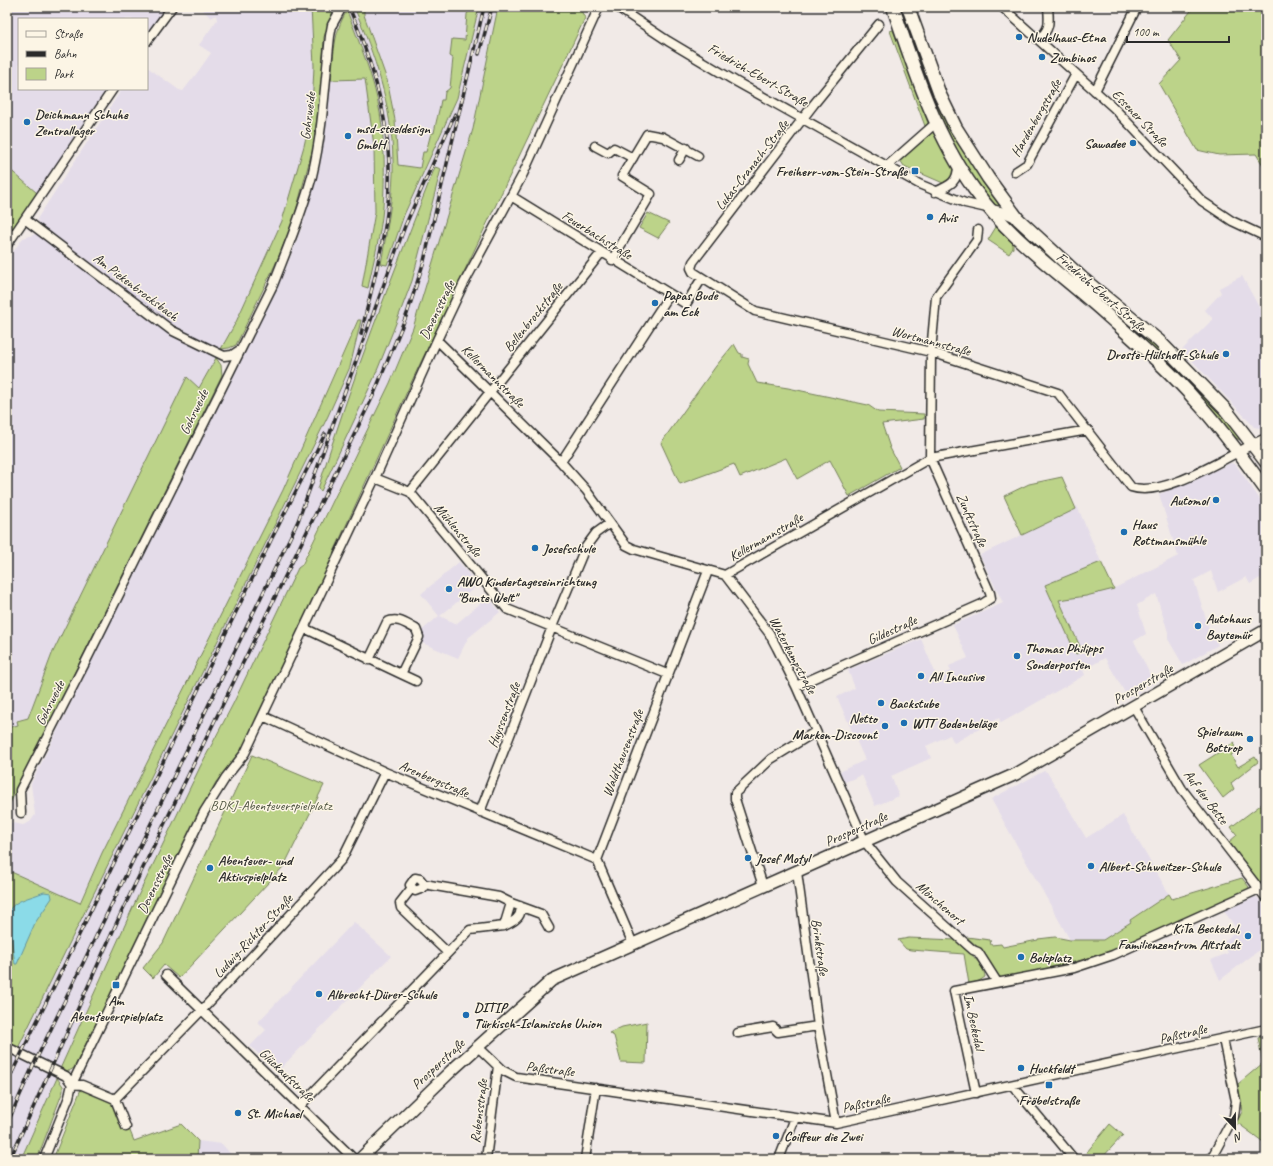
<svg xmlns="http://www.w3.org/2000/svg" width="1273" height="1166" font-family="Caveat,sans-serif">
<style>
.built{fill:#e4dce9}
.green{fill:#bcd389;stroke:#747f5a}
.water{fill:#8bdbe8;stroke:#65959c}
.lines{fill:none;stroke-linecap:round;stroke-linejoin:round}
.street-casing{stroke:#2b2b2b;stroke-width:11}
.secondary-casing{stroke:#2b2b2b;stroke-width:14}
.primary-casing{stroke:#2b2b2b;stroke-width:15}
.street{stroke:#fcf5e5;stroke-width:8}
.secondary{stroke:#fcf5e5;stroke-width:11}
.primary{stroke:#fcf5e5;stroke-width:12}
.rail-casing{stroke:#2b2b2b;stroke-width:3.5}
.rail{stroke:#fcf5e5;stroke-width:2;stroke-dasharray:6;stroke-linecap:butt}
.poi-dot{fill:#1f6fb2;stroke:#fcf5e5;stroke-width:1.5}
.labels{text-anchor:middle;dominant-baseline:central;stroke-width:3;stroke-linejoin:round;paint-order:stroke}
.poi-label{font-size:14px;font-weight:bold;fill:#2b2b2b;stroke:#fcf5e5;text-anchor:start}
.street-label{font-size:14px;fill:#2b2b2b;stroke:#fcf5e5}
.park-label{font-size:14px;fill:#4f5542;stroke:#fcf5e5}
</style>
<rect width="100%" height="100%" fill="#f1eae7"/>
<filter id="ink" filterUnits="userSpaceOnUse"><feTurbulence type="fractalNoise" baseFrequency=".025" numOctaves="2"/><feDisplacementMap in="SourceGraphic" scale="8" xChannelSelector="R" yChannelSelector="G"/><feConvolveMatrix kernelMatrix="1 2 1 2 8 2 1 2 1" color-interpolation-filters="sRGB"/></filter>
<g filter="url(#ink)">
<!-- built -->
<path class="built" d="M7 7H167L147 35V19H19V89H109L37 193 7 167Z
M200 7H311L314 66 312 110 304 146 282 221 236 322 221 349 201 341 167 322 40 225 37 219 122 89H147V67L179 90 183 91 197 73 211 53 199 45 217 20 216 15 211 18Z
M350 7H354L363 28 379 74 390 128 393 160 391 203 381 263 387 265 404 215 457 98 479 7H498L473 129 429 279 413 328 390 383 235 698 233 704 221 724 157 856 100 978 60 1069 18 1048 328 416 350 367 361 320H357L283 490 102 853 79 903 7 870 8 822 23 825 30 822 35 815 31 784 288 263 303 224 317 177 331 80 365 79 371 110 374 146 375 212 362 285 383 208 384 171 381 130 373 83 347 11Z
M364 7H471L467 14 465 40H452L453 58 450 88 445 101 441 100 439 114 436 118 434 133 427 144 426 152H423L421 168 398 165 392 101 385 73 364 15Z
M36 234 40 235 168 333 216 358 199 388 187 378 52 654 28 718 17 720 18 725 7 728V260L23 238Z
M1242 276 1266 320V426L1260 428 1254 427 1247 419 1182 350 1213 319 1205 310 1221 293 1219 288Z
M1231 463 1236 465 1266 508V588L1260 578 1250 584 1246 577 1218 592 1211 571 1194 580 1209 629 1218 645 1183 665 1168 639V632L1156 594 1137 605 1146 634 1134 641 1154 683 1128 698 1105 658 1083 670 1085 675 1001 723 999 718 954 743 950 735 926 746 931 758 891 776 899 796 875 806 862 775 845 782 840 772 865 760 837 697 855 688 848 670 921 639 937 677 951 671 949 666 968 658 953 625 1003 603 980 555 1076 509 1075 507 1077 506 1101 562 1045 585 1076 654 1082 651 1059 600 1086 596 1117 587 1178 556 1159 494 1191 482Z
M459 562 478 585 440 616 456 624 488 597 500 612 468 638 458 658 420 642V632L439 616 421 594Z
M1044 771 1047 772 1086 838 1123 815 1169 894 1130 919 1131 922 1103 940H1070L991 799Z
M1257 897 1266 908V945L1220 980 1211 960 1228 953 1224 942 1237 929 1224 911 1253 898Z
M354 922 391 956 277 1072 250 1046 266 1030 258 1022Z
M14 1056 57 1078 21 1159H7V1070Z
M198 1141 222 1144 235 1159H197Z"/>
<!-- green -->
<path class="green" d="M311 7H334L324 37 322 76 313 151 311 155 293 222 275 265 236 345 229 348 221 349 236 322 282 221 304 146 312 110 314 66Z
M354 7H364V15L387 80 395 120 398 165 420 168 423 152H426L431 133H434C436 121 439 112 441 100H444L445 92 450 88 453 58 450 56 452 39 465 40 467 14 471 7H479L457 98 404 215 387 265 381 264C387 229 394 195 393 160 392 107 375 55 354 7Z
M498 7H579L585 18 410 385 333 554 302 629 242 751 216 782 74 1068 69 1071 60 1069 138 896 200 767 233 704 298 568 302 565 390 383 413 328 473 129Z
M897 7H901L933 91 1004 206 1003 209C959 190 915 53 897 7Z
M1194 7H1266L1265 168 1256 154 1219 155 1197 150 1159 84 1181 60 1168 40Z
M347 11C360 44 374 78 380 113 385 143 385 176 383 207 381 234 373 262 368 288L362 286 375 212 374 146 365 79 331 80C334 56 333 32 347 11Z
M893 30 928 123 925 126 890 31Z
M930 131 936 132 955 169 954 176 943 183 904 166 900 160Z
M7 167 37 193 7 237Z
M435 167 441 169 412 281 393 331 374 378 321 491 318 489C351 380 393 274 435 167Z
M648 213 669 223 658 238 639 228Z
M1003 216 1014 223 1062 268 1127 318 1206 394 1241 437 1240 440 1236 438 1212 409 1182 377 1135 333 1054 267Z
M996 227 1013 244V248L1009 254 988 240Z
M358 320H361L350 367 328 416 18 1048 7 1043V870L80 903 102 853 283 490Z
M734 344 739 353 742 354V357L749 359 748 364 757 383 788 388 868 405 878 412 924 414V419L882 424 890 448 900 467 849 496 830 460 797 479 786 458 740 477 734 464 680 484 661 443 716 366Z
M216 358 221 365 222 375 7 809V728L18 725 17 721 28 718 52 654 187 377 199 388Z
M1062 477 1076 509 1022 535 1004 496 1029 484Z
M1101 562 1114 589 1086 596 1059 600 1082 651 1076 654 1045 585Z
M1235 742 1234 747 1237 751 1231 755 1238 767 1255 757 1258 762 1231 783 1234 789 1223 798 1199 765Z
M252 755 324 785 284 866 179 978 164 965 153 978 143 968 163 943Z
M1266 801V890L1229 842 1237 835 1231 827Z
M1242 878 1249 887 1247 891 1113 951 1095 957 1004 978 998 977 983 952 967 937 990 940 991 945 1001 944 1003 947 1038 940V939L1055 937 1070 940H1103L1131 922 1130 920 1169 894 1172 899Z
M909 938 956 940C965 949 984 963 985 977L979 981 969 984 964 954 911 950 906 949 898 940Z
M647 1022 646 1063 621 1062 614 1036 609 1033 622 1027Z
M1266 1036V1144L1239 1124 1235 1125 1242 1112 1238 1084 1263 1063 1258 1038Z
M57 1078 63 1086V1091L37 1159H21Z
M81 1089 111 1101 123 1128 128 1126 134 1141 181 1124 198 1141 197 1159H53Z
M1110 1124 1123 1135 1101 1159H1083L1082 1158Z"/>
<!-- water -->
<path class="water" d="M44 892 51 893 52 898 35 923 17 964H15L8 915C10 900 31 898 44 892Z"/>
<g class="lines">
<defs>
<path id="street" d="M617 7 668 41 735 81 919 184 965 203 1000 211 1016 218
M1002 7 1114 108 1202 201 1232 221 1266 237
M879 24 814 104 693 262 691 268 693 272 755 311 931 352 1058 393 1131 487C1167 499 1232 452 1266 438
M1038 39C1051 30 1049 21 1048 7
M147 41 172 7
M1095 91 1137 7
M595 146 608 153 614 148 633 158
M679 160 686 148
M886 167 937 122
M1015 172 1027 164 1076 74
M935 192C951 185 958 182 958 165
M511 196 670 294
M26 220 171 330 224 356 232 355 238 351
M7 245 113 89
M612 260 651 194 622 176 647 134 663 137 698 156
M437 340 561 462 586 490 626 545 634 549 725 575 930 458 1088 430
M561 462 670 294 686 304 702 278
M375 478 410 492 507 609 667 674
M410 492 601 253
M725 575 769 633 777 648 796 686 865 842 897 882 973 950 978 952 997 982
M304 628 401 674 419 637 416 629C406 624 398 617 387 622L369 660
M401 674 416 681
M796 686 982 604 991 598 990 593 930 458 931 352 936 297 977 240 978 230
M1134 707 1182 789 1266 898
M263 716 385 772 597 860
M480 812 552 627 585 548 596 533 610 523
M21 813 20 790 85 663 273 285C287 249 302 214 312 176 323 130 325 83 330 36L332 25 342 7
M797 872 818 1026 836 1123
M763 886 735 799V793L771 759 815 732
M411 889 400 903 401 908 447 952
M511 903 541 914 549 928
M504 926C513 922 523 917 520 906
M633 944 597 860 708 571
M166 975 354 1159
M738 1033 773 1027 778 1032 818 1026
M7 1047 66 1076 72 1084
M478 1047 502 1070 516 1077 836 1123 1266 1029
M72 1084 82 1085 115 1099
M1013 1086 1074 1159
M976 1093 954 991 1074 968 1113 955 1259 889
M115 1099 202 1010 342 859 385 772
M115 1099 126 1127
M300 1106 470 930 504 926 511 903 499 897 424 884 420 879 415 878 410 885 415 891 423 888 424 884
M44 1159 69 1097 72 1084 204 812 226 777 245 753 375 478 437 340 463 285 523 174 599 7
M486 1159 498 1066
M585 1159 596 1088
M779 1159 795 1118
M1211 1159 1234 1116 1236 1101 1223 1039"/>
<path id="secondary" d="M360 1159 451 1071 552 980 1016 774 1266 630"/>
<path id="primary" d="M893 7C914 69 935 135 974 189 1012 242 1062 274 1109 317 1139 344 1170 371 1197 402 1222 429 1244 460 1266 490
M908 7 940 95 956 128 988 178 1018 219 1082 278 1159 341 1225 409 1266 462"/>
</defs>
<!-- street casing -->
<use href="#street" class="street-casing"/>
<!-- secondary casing -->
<use href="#secondary" class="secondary-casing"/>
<!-- primary casing -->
<use href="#primary" class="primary-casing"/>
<!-- street -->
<use href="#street" class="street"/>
<!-- secondary -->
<use href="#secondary" class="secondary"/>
<!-- primary -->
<use href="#primary" class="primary"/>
<defs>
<path id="rail" d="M349 7C377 73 396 140 387 213 382 254 370 294 361 334
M479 54 492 7
M7 1083 272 538 325 434
M7 1124 33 1066 298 521 405 226 455 114
M10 1159 122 911 373 396 407 314 424 261 484 7"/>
</defs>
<!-- rail casing -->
<use href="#rail" class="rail-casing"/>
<!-- rail -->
<use href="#rail" class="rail"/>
</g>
</g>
<!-- markers -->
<g class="poi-dot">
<circle cx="1019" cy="37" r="4"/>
<circle cx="1042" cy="57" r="4"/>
<circle cx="27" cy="122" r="4"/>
<circle cx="348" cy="136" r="4"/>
<circle cx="1133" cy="143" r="4"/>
<rect x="911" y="167" width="8" height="8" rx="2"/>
<circle cx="930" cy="217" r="4"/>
<circle cx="655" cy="303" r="4"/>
<circle cx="1226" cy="354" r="4"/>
<circle cx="1216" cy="500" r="4"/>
<circle cx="1124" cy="532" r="4"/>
<circle cx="535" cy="548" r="4"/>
<circle cx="449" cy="589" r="4"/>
<circle cx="1198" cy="626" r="4"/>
<circle cx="1017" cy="656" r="4"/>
<circle cx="921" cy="676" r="4"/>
<circle cx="881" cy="703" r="4"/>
<circle cx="904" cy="723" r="4"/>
<circle cx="885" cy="726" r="4"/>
<circle cx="1250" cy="739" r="4"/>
<circle cx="748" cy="858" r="4"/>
<circle cx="1091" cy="866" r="4"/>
<circle cx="210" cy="868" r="4"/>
<circle cx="1248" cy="936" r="4"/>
<circle cx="1021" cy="957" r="4"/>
<rect x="112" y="981" width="8" height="8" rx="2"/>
<circle cx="319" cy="994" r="4"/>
<circle cx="466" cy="1015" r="4"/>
<circle cx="1021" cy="1068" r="4"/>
<rect x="1045" y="1081" width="8" height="8" rx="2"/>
<circle cx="238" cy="1113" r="4"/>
<circle cx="776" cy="1136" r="4"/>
</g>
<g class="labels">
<!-- poi labels -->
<g class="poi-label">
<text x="1027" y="37">Nudelhaus-Etna</text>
<text x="1050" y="57">Zumbinos</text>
<text x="35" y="114">Deichmann Schuhe<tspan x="35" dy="16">Zentrallager</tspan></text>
<text x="356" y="128">msd-steeldesign<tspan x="356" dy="16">GmbH</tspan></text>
<text x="1125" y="143" text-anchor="end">Sawadee</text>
<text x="907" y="171" text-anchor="end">Freiherr-vom-Stein-Straße</text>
<text x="938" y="217">Avis</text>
<text x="663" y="295">Papas Bude<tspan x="663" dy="16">am Eck</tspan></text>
<text x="1218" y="354" text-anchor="end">Droste-Hülshoff-Schule</text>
<text x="1208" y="500" text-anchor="end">Automol</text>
<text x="1132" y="524">Haus<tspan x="1132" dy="16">Rottmansmühle</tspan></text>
<text x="543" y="548">Josefschule</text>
<text x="457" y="581">AWO Kindertageseinrichtung<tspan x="457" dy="16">"Bunte Welt"</tspan></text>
<text x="1206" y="618">Autohaus<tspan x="1206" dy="16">Baytemür</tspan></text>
<text x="1025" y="648">Thomas Philipps<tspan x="1025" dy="16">Sonderposten</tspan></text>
<text x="929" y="676">All Incusive</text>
<text x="889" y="703">Backstube</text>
<text x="877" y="718" text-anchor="end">Netto<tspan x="877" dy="16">Marken-Discount</tspan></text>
<text x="912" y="723">WTT Bodenbeläge</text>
<text x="1242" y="731" text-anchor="end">Spielraum<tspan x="1242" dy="16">Bottrop</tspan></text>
<text x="756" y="858">Josef Motyl</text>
<text x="218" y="860">Abenteuer- und<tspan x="218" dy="16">Aktivspielplatz</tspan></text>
<text x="1099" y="866">Albert-Schweitzer-Schule</text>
<text x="1240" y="928" text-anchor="end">KiTa Beckedal,<tspan x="1240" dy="16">Familienzentrum Altstadt</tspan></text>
<text x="1029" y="957">Bolzplatz</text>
<text x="327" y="994">Albrecht-Dürer-Schule</text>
<text x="116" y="1000" text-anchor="middle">Am<tspan x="116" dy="16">Abenteuerspielplatz</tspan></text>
<text x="474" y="1007">DITIP<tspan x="474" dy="16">Türkisch-Islamische Union</tspan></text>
<text x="1029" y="1068">Huckfeldt</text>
<text x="1049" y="1100" text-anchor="middle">Fröbelstraße</text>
<text x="246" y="1113">St. Michael</text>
<text x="784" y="1136">Coiffeur die Zwei</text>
</g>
<!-- street labels -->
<g class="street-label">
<text transform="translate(758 75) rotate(30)">Friedrich-Ebert-Straße</text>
<text transform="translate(308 116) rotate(-83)">Gohrweide</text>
<text transform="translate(1036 118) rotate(-60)">Hardenbergstraße</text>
<text transform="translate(1140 118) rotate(46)">Essener Straße</text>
<text transform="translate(752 165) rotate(-52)">Lukas-Cranach-Straße</text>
<text transform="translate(597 235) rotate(32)">Feuerbachstraße</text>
<text transform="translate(136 287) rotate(37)">Am Piekenbrocksbach</text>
<text transform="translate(1101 292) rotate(41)">Friedrich-Ebert-Straße</text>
<text transform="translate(437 310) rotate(-64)">Devensstraße</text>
<text transform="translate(533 317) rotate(-51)">Bellenbrockstraße</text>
<text transform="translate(931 341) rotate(15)">Wortmannstraße</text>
<text transform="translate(493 376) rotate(45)">Kellermannstraße</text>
<text transform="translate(194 412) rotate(-64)">Gohrweide</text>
<text transform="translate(972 520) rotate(66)">Zunftstraße</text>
<text transform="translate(458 530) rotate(50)">Mühlenstraße</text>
<text transform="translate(766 537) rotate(-30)">Kellermannstraße</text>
<text transform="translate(892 630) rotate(-24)">Gildestraße</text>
<text transform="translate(793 655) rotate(62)">Waterkampstraße</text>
<text transform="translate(1143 684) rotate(-30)">Prosperstraße</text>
<text transform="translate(50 703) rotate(-63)">Gohrweide</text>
<text transform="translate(504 715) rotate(-69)">Huyssenstraße</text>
<text transform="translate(623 753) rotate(-69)">Waldthausenstraße</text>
<text transform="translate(434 779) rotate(23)">Arenbergstraße</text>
<text transform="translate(1206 797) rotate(53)">Auf der Bette</text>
<text transform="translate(856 829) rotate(-24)">Prosperstraße</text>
<text transform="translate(155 884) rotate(-64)">Devensstraße</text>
<text transform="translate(940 903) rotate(41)">Mönchenort</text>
<text transform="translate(253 936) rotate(-47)">Ludwig-Richter-Straße</text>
<text transform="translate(820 947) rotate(82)">Brinkstraße</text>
<text transform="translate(974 1022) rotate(78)">Im Beckedal</text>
<text transform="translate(1183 1034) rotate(-13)">Paßstraße</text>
<text transform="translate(438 1064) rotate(-43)">Prosperstraße</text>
<text transform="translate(550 1069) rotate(7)">Paßstraße</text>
<text transform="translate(287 1075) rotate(44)">Glückaufstraße</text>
<text transform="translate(866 1103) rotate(-12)">Paßstraße</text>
<text transform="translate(479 1111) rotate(-83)">Rubensstraße</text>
</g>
<!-- park labels -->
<g class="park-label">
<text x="271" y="805">BDKJ-Abenteuerspielplatz</text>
</g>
</g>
<!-- margin -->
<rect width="1273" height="1166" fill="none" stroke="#fcf5e5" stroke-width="24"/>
<rect x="12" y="12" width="1249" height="1142" fill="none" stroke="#2b2b2b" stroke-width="1.5" filter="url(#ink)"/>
<!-- legend -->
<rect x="18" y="18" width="130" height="72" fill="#fcf5e5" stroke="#a8a49b"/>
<rect x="26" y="31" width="20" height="6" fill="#fcf5e5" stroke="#a8a49b"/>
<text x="54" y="38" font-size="12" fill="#2b2b2b">Straße</text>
<rect x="26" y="51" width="20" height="6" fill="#2b2b2b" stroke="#a8a49b"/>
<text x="54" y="58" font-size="12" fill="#2b2b2b">Bahn</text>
<rect x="26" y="68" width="20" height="12" fill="#bcd389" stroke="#a8a49b"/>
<text x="54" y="78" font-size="12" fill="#2b2b2b">Park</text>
<!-- north arrow -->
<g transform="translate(1235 1128) rotate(158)" stroke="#fcf5e5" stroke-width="3" paint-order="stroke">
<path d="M0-3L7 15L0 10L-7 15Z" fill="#2b2b2b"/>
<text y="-6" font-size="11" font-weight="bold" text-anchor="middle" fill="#2b2b2b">N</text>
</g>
<!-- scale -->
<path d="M1127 36v6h102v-6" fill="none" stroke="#2b2b2b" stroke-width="2"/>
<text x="1133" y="36" font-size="12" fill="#2b2b2b" stroke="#fcf5e5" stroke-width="3" paint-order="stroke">100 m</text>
</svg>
